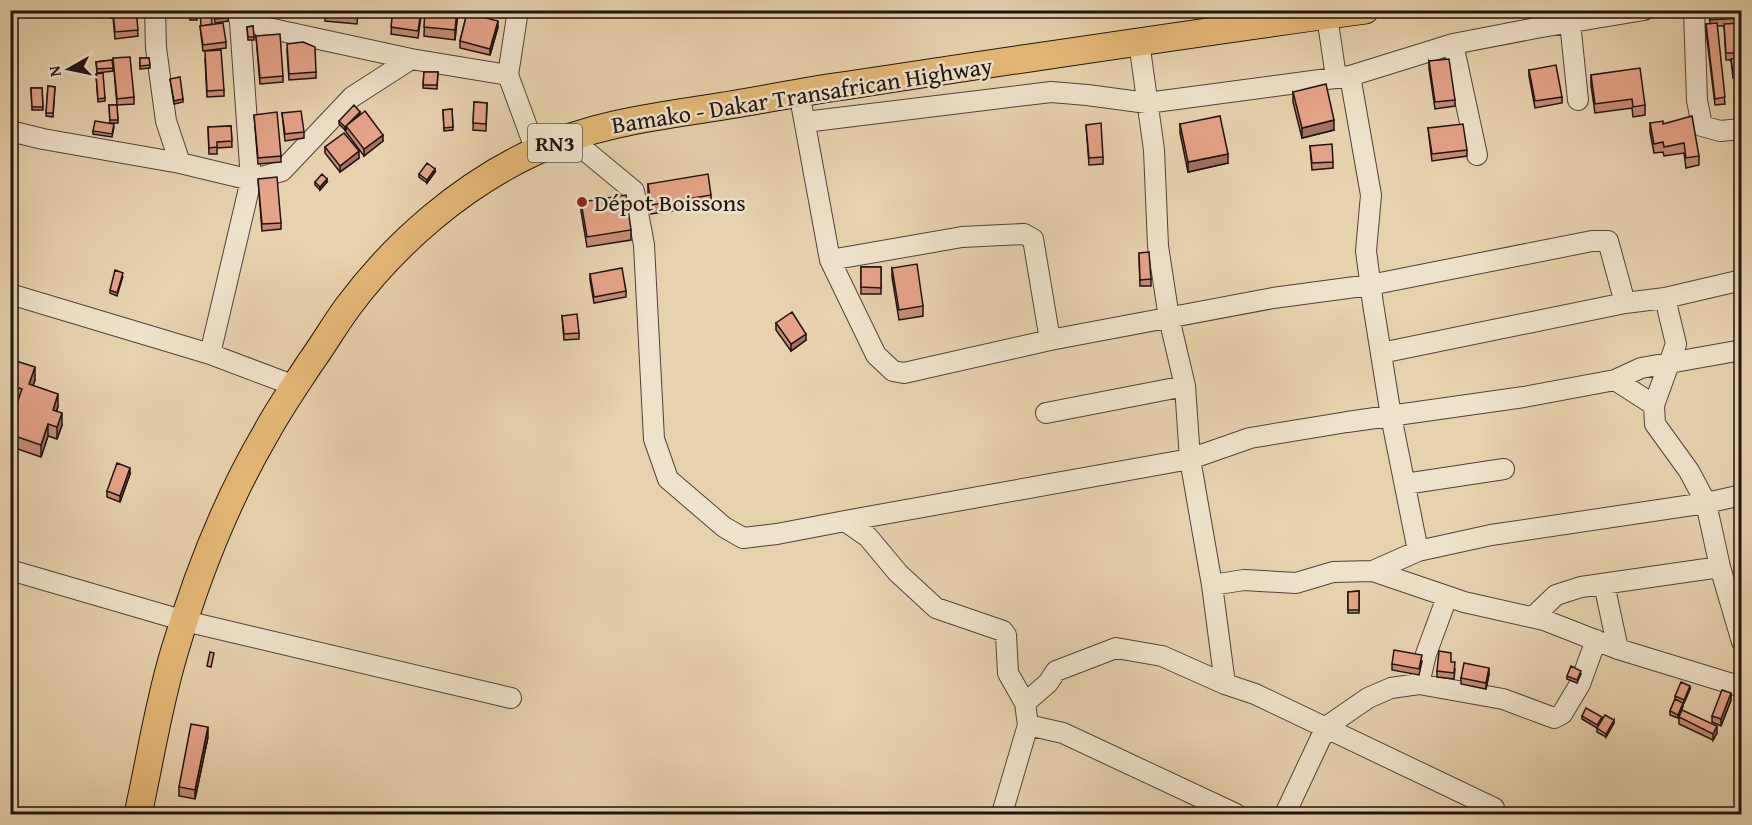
<svg xmlns="http://www.w3.org/2000/svg" width="1752" height="825" font-family="'Gentium Book Plus',serif">
<style>
.lines{fill:none;stroke-linecap:round;stroke-linejoin:round}
.minor-casing{stroke:#504336;stroke-width:22}
.highway-casing{stroke:#1e130e;stroke-width:29}
.minor{stroke:#efe2ca;stroke-width:20}
.highway{stroke:#e4b977;stroke-width:27}
.wall{fill:#c58c75;stroke:#1e130e;stroke-width:1.5}
.shaded-wall{fill:#a0725f;stroke:#1e130e;stroke-width:1.5}
.building{fill:#e5a388;stroke:#1e130e;stroke-width:1.5}
.poi-dot{fill:#8f2418;stroke:#efe2ca;stroke-width:2}
.labels{text-anchor:middle;dominant-baseline:central;stroke-width:5;stroke-linejoin:round;paint-order:stroke}
.shield{fill:#efe2ca;stroke:#5d5146;stroke-width:1.5}
.shield-label{font-size:22px;font-weight:bold;fill:#1e130e}
.street-label{font-size:24px;fill:#1e130e;stroke:#efe2ca}
.poi-label{font-size:24px;fill:#1e130e;stroke:#efe2ca;text-anchor:start}
</style>
<rect width="100%" height="100%" fill="#e7d2ae"/>
<filter id="stains"><feTurbulence type="fractalNoise" baseFrequency=".00333" numOctaves="4"/><feColorMatrix values="0 0 0 0 .2 0 0 0 0 .09 0 0 0 0 .02 0 0 0 .5 -.17"/></filter>
<radialGradient id="worn" r=".72"><stop offset=".6" stop-color="#630" stop-opacity="0"/><stop offset="1" stop-color="#630" stop-opacity=".3"/></radialGradient>
<g class="lines">
<defs>
<path id="minor" d="M155 10 156 48 166 121 180 163
M518 10 508 75 536 151
M1694 10 1697 100 1702 126 1720 131 1742 129
M1327 16 1336 77
M240 22 411 59 508 75
M1570 22 1578 100
M1139 42 1154 150 1158 246 1169 318 1185 386 1190 459 1212 585 1225 684
M1453 44 1477 155
M1350 76 1371 195 1366 251 1373 304 1391 416 1418 551
M799 92 830 260 876 355 893 371 904 373 1050 340 1273 298 1370 285 1592 241H1608L1625 303
M805 122 1051 92 1087 95 1147 103 1350 76 1453 44 1536 28 1644 10
M10 131 43 139 180 163 251 180 282 171 352 97 411 59
M570 138 634 191 644 245 654 439 668 479 724 527 743 538 777 534 845 521 868 537 898 573 936 608 1003 631 1006 635 1008 673 1025 703
M830 260 962 237 1024 234 1033 239 1050 340
M10 294 210 354 295 386
M1665 298 1676 344 1654 405 1655 424 1689 471 1706 503 1720 567 1742 642
M1381 353 1625 303 1665 298 1742 280
M210 354 251 180 240 22 237 10
M1615 380 1654 405
M1046 413 1185 386
M1405 484 1504 469
M845 521 1190 459 1250 438 1347 422 1524 397 1615 380 1641 368 1742 350
M10 570 185 621 511 698
M1373 571 1418 551 1491 535 1706 503 1742 495
M1604 584 1618 649
M1212 585 1244 580 1296 583 1333 572 1373 571 1464 602 1544 620 1618 649 1742 687
M1533 617 1556 595 1581 587 1720 567
M1419 684 1426 654 1447 597
M1028 725 1063 733 1236 814
M1003 810 1028 725 1025 703 1048 683 1056 671 1116 648 1162 656 1225 684 1255 694 1494 808
M1285 814 1326 727 1368 698 1391 688 1419 684 1503 699 1554 718 1562 714 1580 684 1596 640"/>
<path id="highway" d="M138 814C150 761 158 706 174 653 196 578 226 501 266 433 279 409 295 386 310 363 323 345 334 326 347 308 395 243 462 185 536 151 591 125 652 117 711 108 758 101 804 91 850 85 1021 59 1193 33 1365 10"/>
</defs>
<!-- minor casing -->
<use href="#minor" class="minor-casing"/>
<!-- highway casing -->
<use href="#highway" class="highway-casing"/>
<!-- minor -->
<use href="#minor" class="minor"/>
<!-- highway -->
<use href="#highway" class="highway"/>
</g>
<!-- wall -->
<path class="wall" d="M109 10H136L138 36 115 39 113 17 110 18Z
M190 10H196L197 20H190Z
M213 10H227L228 21 215 23Z
M325 10H358L357 24 325 21Z
M393 10H422L418 38 391 34Z
M425 10H458L455 40 424 36Z
M462 10H485L484 18 498 27 490 55 460 48V41L466 17H462Z
M490 10H505L504 18 490 16Z
M1709 10H1742V77L1733 78 1731 60H1726L1724 26H1717L1725 104 1715 105 1706 31V24H1710Z
M212 24 226 42V48L203 51 200 26Z
M253 26 254 40H248L247 27Z
M256 36 283 76V82L260 84Z
M287 50 316 72V78L289 80Z
M113 58 134 97V104L117 105Z
M140 58H149L150 68 140 69Z
M205 58 224 90V96L207 97Z
M112 60 113 71 97 73 96 62Z
M1429 61 1455 100V106L1435 109 1429 68Z
M1529 70 1562 97V103L1535 108 1529 76Z
M424 72H438L437 89 423 88Z
M96 74 105 98V101L98 102Z
M1591 75 1645 105V115L1633 117 1632 108 1595 113 1591 85Z
M170 79 183 99V102L174 104Z
M48 86 55 87 53 117 46 116Z
M31 88H42L43 110H32Z
M1293 92 1334 130 1302 138 1293 102Z
M474 102 487 103 486 131 473 130Z
M109 105H117L118 123H112L114 127 112 137 93 134V131L110 123Z
M452 109 453 130 444 131 443 110Z
M282 113 304 132V138L285 141Z
M254 115 281 156V162L258 164Z
M360 115 383 141 364 156 346 132V129L345 130 339 124V121Z
M1650 123 1663 124 1699 156V165L1686 168 1684 153 1664 156 1663 152 1654 153 1650 132Z
M1180 124 1228 163 1188 172 1180 133Z
M1086 125 1103 157V164L1089 165Z
M231 126 232 147 217 148V154H209L208 127Z
M1428 128 1467 150V156L1432 161Z
M1741 144V157H1736V145Z
M1310 146 1333 162V168L1312 170Z
M325 147 359 158 340 172 325 153Z
M435 172 427 183 419 177V174Z
M258 179 281 223V229L262 231Z
M315 182H327L320 190 315 185Z
M648 184 711 195V205L651 214 648 193Z
M581 202 631 230V240L587 247 581 211Z
M1139 253 1151 279V286H1140Z
M861 267H881V294H861Z
M892 268 923 306V316L899 320 892 277Z
M590 274 626 291V297L594 303 590 280Z
M123 276 117 296 110 293V290Z
M562 316 579 333V339L564 340Z
M776 323 806 340 791 351 776 330Z
M10 359 35 380 33 385 58 406 57 411 62 425 57 439 48 436 41 457 12 447 10 452V424L19 400 10 398Z
M130 474 120 502 107 497V491Z
M1359 591V613H1348V592Z
M1422 661 1419 675 1392 670V664Z
M1451 662 1455 669 1454 679 1437 677V671Z
M1489 674 1486 689 1461 684V678Z
M1581 674 1577 683 1567 679V676Z
M1690 689 1684 703H1683V706L1678 718 1670 715V711L1675 699V696Z
M1731 700 1721 726 1712 722V716Z
M1582 716 1602 720 1614 723 1606 737 1597 732V728L1582 719Z
M1679 717 1717 733 1713 740 1679 724Z
M208 737 195 799 179 796V787Z"/>
<!-- shaded-wall -->
<path class="shaded-wall" d="M457 10H458L455 40V30Z
M498 21V27L490 55V49Z
M360 112V115L346 126V129L345 130V127Z
M1334 120V130L1302 138V128Z
M383 135V141L364 156V149Z
M359 151V158L340 172V166Z
M1228 154V163L1188 172V162Z
M435 169V172L427 183V180Z
M327 179V182L320 190V187Z
M806 334V340L791 351V344Z
M35 367V380L29 396V384Z
M58 394V406L53 422V410Z
M62 413V425L57 439V427Z
M48 424V436L41 457V445Z
M12 435V447L10 452V440Z
M130 468V474L120 502V496Z
M1489 668V674L1486 689V683Z
M1690 686V689L1684 703V700Z
M1731 693V700L1721 726V719Z
M1683 703V706L1678 718V715Z
M1614 720V723L1606 737V734Z
M1717 726V733L1713 740V734Z
M208 727V737L195 799V790Z"/>
<!-- building -->
<path class="building" d="M129 10H136L138 30 115 32 113 12Z
M190 10H196L197 16 190 17Z
M200 10H211L212 24 201 26Z
M213 10H227L228 18 215 19Z
M325 10H357V18L325 14Z
M393 10H421L418 31 391 27Z
M425 10H457L455 30 424 27Z
M462 10H484V12Z
M1710 10H1742V18L1710 20Z
M467 13 498 21 490 49 460 41Z
M223 23 226 42 203 45 200 26Z
M1717 23 1725 97 1715 99 1706 24Z
M1742 23V53H1726L1724 24Z
M253 26 254 37H248L247 27Z
M280 34 283 76 260 78 256 36Z
M303 42 315 47 316 72 289 74 287 44Z
M221 50 224 90 207 91 205 51Z
M130 57 134 97 117 99 113 58Z
M1742 57V71L1733 72 1731 59Z
M140 58H149L150 65 140 66Z
M1449 59 1455 100 1435 102 1429 61Z
M112 60 113 68 97 69 96 62Z
M1556 65 1562 97 1535 101 1529 70Z
M1640 68 1645 105 1633 107 1632 99 1595 104 1591 75Z
M424 72H438L437 85H423Z
M103 73 105 98 98 99 96 74Z
M180 77 183 99 174 101 170 79Z
M1326 84 1334 120 1302 128 1293 92Z
M48 86 55 87 53 113H46Z
M31 88H42L43 107H32Z
M474 102 487 103 486 124 473 123Z
M109 105H117L118 120H110Z
M354 105 360 112 345 127 339 121Z
M452 109 453 127 444 128 443 110Z
M301 111 304 132 285 134 282 113Z
M365 111 383 135 364 149 346 126Z
M277 112 281 156 258 158 254 115Z
M1220 116 1228 154 1188 162 1180 124Z
M1692 116 1699 156 1686 158 1684 143 1664 147 1663 142 1654 144 1650 123 1663 121V124Z
M95 121 114 124 112 134 93 131Z
M1101 123 1103 157 1089 158 1086 125Z
M1463 124 1467 150 1432 154 1428 128Z
M231 126 232 141 217 142V147L209 148 208 127Z
M344 133 359 151 340 166 325 147Z
M1332 144 1333 162 1312 163 1310 146Z
M1741 144V154H1736V145Z
M427 163 435 169 427 180 419 174Z
M322 174 327 179 320 187 315 182Z
M708 174 711 195 651 205 648 184Z
M277 177 281 223 262 224 258 179Z
M626 195 631 230 587 237 581 202Z
M1149 252 1151 279 1140 280 1139 253Z
M917 264 923 306 899 310 892 268Z
M861 267H881V288L861 287Z
M622 268 626 291 594 297 590 274Z
M115 270 123 273 117 293 110 290Z
M792 312 806 334 791 344 776 323Z
M577 314 579 333 564 334 562 316Z
M10 359 35 367 29 384 58 394 53 410 62 413 57 427 48 424 41 445 12 435 10 440V424L22 389 10 385Z
M117 463 130 468 120 496 107 491Z
M1359 591V610H1348V592Z
M1394 650 1422 655 1419 669 1392 664Z
M1439 651 1451 653V662H1455L1454 673 1437 671Z
M210 652 214 653 211 667 207 666Z
M1464 663 1489 668 1486 683 1461 678Z
M1571 666 1581 671 1577 680 1567 676Z
M1681 682 1690 686 1684 700 1675 696Z
M1722 690 1731 693 1721 719 1712 716Z
M1675 699 1683 703 1678 715 1670 711Z
M1586 708 1602 717 1597 725 1582 716Z
M1682 710 1717 726 1713 734 1679 717Z
M1605 715 1614 720 1606 734 1597 728Z
M191 724 208 727 195 790 179 787Z
M167 812 177 814H166Z"/>
<!-- markers -->
<circle class="poi-dot" cx="582" cy="202" r="6"/>
<g class="labels">
<!-- shield labels -->
<rect class="shield" x="528" y="124" width="54" height="38" rx="4.5"/>
<g class="shield-label">
<text x="555" y="143">RN3</text>
</g>
<!-- street labels -->
<g class="street-label">
<text transform="translate(802 95) rotate(-9)">Bamako - Dakar Transafrican Highway</text>
</g>
<!-- poi labels -->
<g class="poi-label">
<text x="594" y="202">Dépot Boissons</text>
</g>
</g>
<!-- margin -->
<rect width="1752" height="825" fill="none" stroke="#e7d2ae" stroke-width="36"/>
<rect x="12" y="12" width="1728" height="801" fill="none" stroke="#1e130e" stroke-width="3"/>
<rect x="18" y="18" width="1716" height="789" fill="none" stroke="#1e130e" stroke-width="1.5"/>
<!-- north arrow -->
<g transform="translate(69 69) rotate(261)" stroke="#efe2ca" stroke-width="4.5" paint-order="stroke">
<path d="M0-4.5L10 22L0 15L-10 22Z" fill="#1e130e"/>
<text y="-9" font-size="16" font-weight="bold" text-anchor="middle" fill="#1e130e">N</text>
</g>
<rect width="100%" height="100%" filter="url(#stains)"/>
<rect width="100%" height="100%" fill="url(#worn)"/>
</svg>
